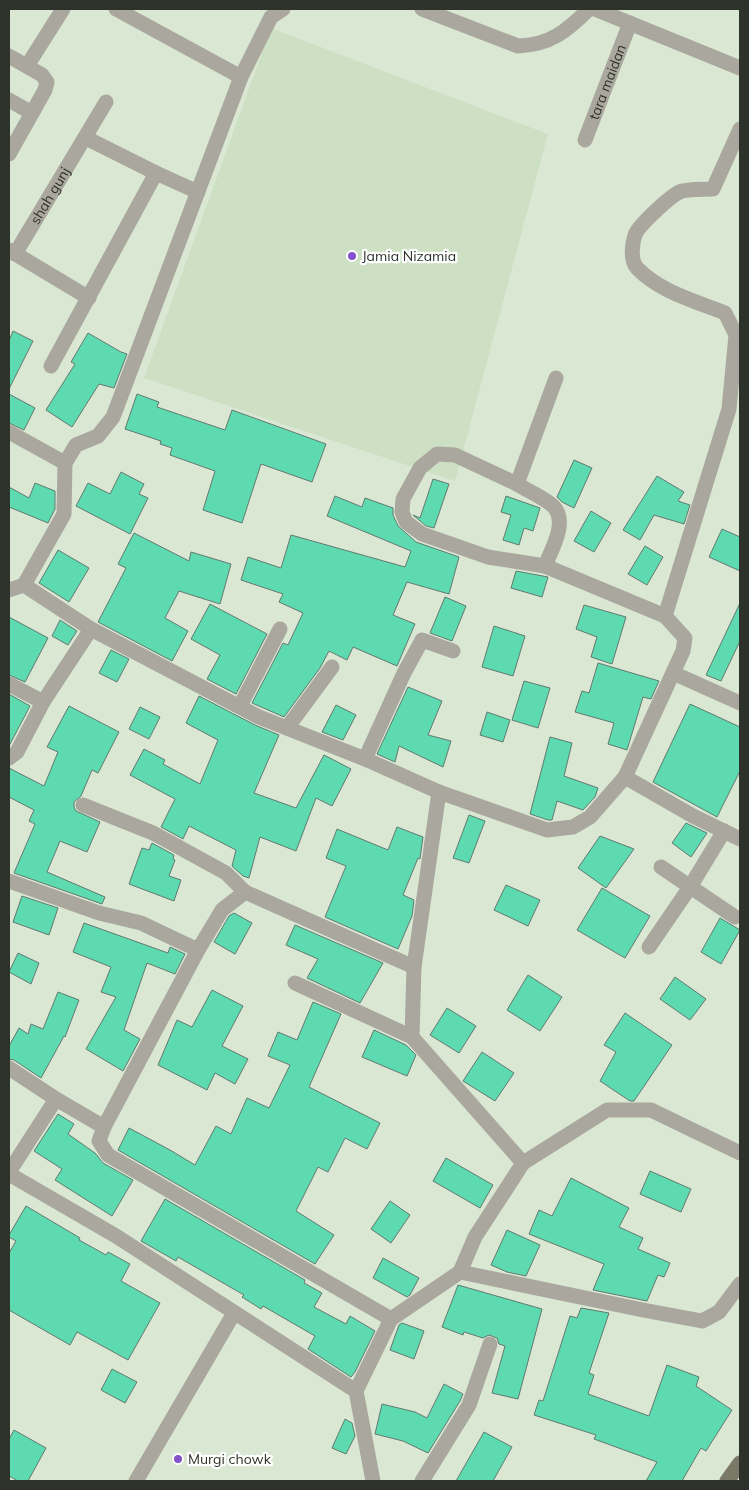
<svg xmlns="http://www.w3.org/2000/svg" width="749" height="1490" font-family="Mulish,sans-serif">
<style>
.built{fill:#cee0c4}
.building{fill:#5ddaaf;stroke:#627970}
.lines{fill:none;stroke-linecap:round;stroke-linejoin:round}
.minor{stroke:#aaa89e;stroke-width:15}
.primary{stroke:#7a7866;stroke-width:15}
.poi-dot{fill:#8452ca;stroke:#fff;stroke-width:2}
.labels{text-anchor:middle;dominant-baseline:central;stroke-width:4.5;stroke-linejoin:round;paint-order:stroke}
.street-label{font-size:14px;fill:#2d322a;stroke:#fff}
.poi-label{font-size:14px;fill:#2d322a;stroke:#fff;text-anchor:start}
</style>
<rect width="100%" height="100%" fill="#dae8d3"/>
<!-- built -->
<path class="built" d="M271 28 548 134 455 481 144 378Z"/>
<!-- building -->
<path class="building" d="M13 331 33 341 9 389V341Z
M88 333 121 352 127 354 114 388 99 384 72 427 46 410 75 364 71 362Z
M9 394 35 408 24 430 9 423Z
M137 394 159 402 157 407 225 430 232 410 326 444 312 482 261 464 242 523 203 510 215 471 170 455 172 448 160 444 161 441 125 429Z
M574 460 592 468 574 508 562 502 557 497Z
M121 472 144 484 139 494 148 498 130 534 76 506 88 483 110 494Z
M657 476 684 492 678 501 690 505 684 524 654 515 640 540 623 530Z
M433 479 449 484 434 528 426 526 413 515 420 518Z
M35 483 55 491V509L48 523 9 507V487L29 498Z
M335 496 362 507 365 498 393 508V515L398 526 416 542 459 557 449 594 407 582 393 615 415 624 397 666 353 647 347 660 329 651 320 668 284 717 252 703 283 643 288 645 303 613 279 602 283 594 241 580 248 557 281 568 291 535 405 567 411 551 327 516Z
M506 496 540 508 533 531 524 528 519 545 503 540 511 515 501 512Z
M591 511 611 523 594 552 574 541Z
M722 529 740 537V571L709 557Z
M134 533 189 561 191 552 231 564 220 604 179 591 165 618 188 631 172 661 98 622 126 568 118 564Z
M645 546 663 557 647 585 628 574Z
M58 550 89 568 69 602 39 583Z
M516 571 548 577 542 597 511 588Z
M445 597 466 606 452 641 430 633Z
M740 603V641L721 681 706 675Z
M210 604 267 634 236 694 207 679 220 655 191 639Z
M584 605 626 617 612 664 591 657 597 637 576 629Z
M9 617 48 638 25 682 9 675Z
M60 620 77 631 68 645 52 636Z
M494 626 525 636 513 676 482 667Z
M111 650 129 659 117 682 99 673Z
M598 663 659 681 651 699 643 697 627 750 608 744 614 723 575 712 582 691 589 693Z
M524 681 550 688 538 728 512 720Z
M408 687 442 701 428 735 451 741 443 767 399 746 395 762 377 754Z
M9 694 30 706 9 746Z
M199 696 255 725 279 735 254 793 296 808 324 755 351 769 332 806 316 798 296 851 260 837 249 878 243 876 232 866 236 850 189 826 183 839 161 827 175 799 130 775 144 749 165 760 163 764 200 784 218 740 186 723Z
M690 704 740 727V771L717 817 653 782Z
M336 705 356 715 343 740 322 732Z
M69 706 119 732 98 773 92 770 81 796 74 802V807L76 811 100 822 87 852 60 841 47 872 105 897 102 904 14 873 35 824 29 821 34 810 9 797V768L44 786 58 752 47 747Z
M140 707 160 717 149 739 129 729Z
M487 712 510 720 503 742 480 735Z
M550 737 572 743 564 776 598 788 595 797 583 810 557 801 552 820H548L530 814Z
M469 815 485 821 469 863 453 858Z
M686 823 707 833 691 857 672 843Z
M397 827 423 837 420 859 418 858 403 895 414 900 412 916 398 949 325 917 346 866 326 858 337 829 388 850Z
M600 836 634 849 606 888 578 868Z
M152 843 174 855 173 859 175 860 169 876 181 880 174 901 129 884 142 848 149 850Z
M506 885 540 900 528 926 494 910Z
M602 888 650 916 625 958 577 930Z
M22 896 58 908 49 935 13 922Z
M234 913 252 923 235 954 214 942 229 916Z
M720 918 740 930 721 964 701 952Z
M84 923 168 953 170 947 185 954 175 974 147 963 124 1030 140 1039 123 1071 86 1049 116 997 101 992 111 967 73 952Z
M295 925 383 963 360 1003 307 978 318 959 286 945Z
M18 953 39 963 31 984 9 972Z
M528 975 562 997 540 1031 507 1010Z
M675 977 706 999 690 1020 660 999Z
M212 990 243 1006 222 1046 248 1059 235 1084 215 1073 207 1090 158 1065 177 1020 192 1027Z
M58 992 79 1000 65 1037 64 1036 41 1078 14 1060 9 1059V1046L19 1028 28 1034 31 1024 43 1029Z
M313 1002 341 1014 309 1087 380 1123 367 1149 345 1138 328 1172 318 1167 296 1211 334 1235 315 1264 118 1150 129 1128 170 1150 195 1165 216 1126 231 1134 247 1098 269 1108 290 1065 268 1056 278 1032 297 1040Z
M447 1008 476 1026 459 1053 430 1035Z
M625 1013 672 1045 634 1101H630L600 1081 616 1052 604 1045Z
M374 1030 406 1045 416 1055 407 1076 362 1057Z
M482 1052 514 1073 495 1101 463 1081Z
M58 1114 74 1124 68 1134 95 1153 103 1163 133 1180 112 1216 55 1180 62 1169 34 1151Z
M446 1158 493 1185 480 1208 433 1181Z
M650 1171 691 1189 681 1212 640 1194Z
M571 1178 629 1208 619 1227 643 1238 638 1249 670 1263 664 1277 658 1275 647 1301 593 1290 604 1264 529 1234 539 1210 552 1216Z
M165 1199 305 1280 304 1283 322 1293 314 1307 346 1324 350 1316 375 1331 355 1372 351 1377 308 1349 315 1336 263 1306 261 1309 242 1297 244 1295 178 1257 176 1261 141 1241Z
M390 1201 410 1215 391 1243 371 1229Z
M26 1206 80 1238 79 1240 106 1255 108 1252 130 1264 121 1281 160 1303 128 1360 77 1332 70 1345 9 1310V1253L16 1241 9 1237V1235Z
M507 1230 540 1245 526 1276 507 1272 491 1265Z
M383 1258 419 1278 410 1295 407 1297 373 1278Z
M458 1285 542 1309 518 1399 492 1393 505 1346 499 1344 497 1338 489 1335 483 1338 464 1332 463 1335 442 1327Z
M581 1308 609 1313 589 1373 594 1375 588 1394 649 1416 667 1365 699 1377 696 1386 732 1410 706 1451 701 1448 682 1481H646L657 1462 594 1439 596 1435 534 1415 539 1400 543 1401 570 1316 577 1318Z
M402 1323 424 1331 414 1359 390 1350 399 1325Z
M112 1369 137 1382 125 1403 101 1390Z
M444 1384 463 1394 460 1401 428 1453 403 1441 375 1434 382 1404 415 1412 427 1418Z
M345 1419 352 1423 355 1436 346 1454 332 1448Z
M14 1430 46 1448 28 1481H18L9 1476V1439Z
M484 1432 512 1447 493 1481H456Z"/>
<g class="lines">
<!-- minor -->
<g class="minor">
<path d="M116 9 241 77"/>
<path d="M283 9 271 17 241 77 113 417 98 436 76 445 65 463 64 514 24 585 91 629 259 717 365 759 439 792 547 830 573 827 590 817 625 777 683 651 685 638 665 616 545 566 488 557 422 534 406 522 402 512 403 499 420 468 437 454 455 455 517 484"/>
<path d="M422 9 518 46C550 45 567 31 589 9"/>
<path d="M595 9 740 68"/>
<path d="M9 56 42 75 47 82 45 90 9 154"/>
<path d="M27 66 63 9"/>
<path d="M9 100 32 113"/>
<path d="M86 138 156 173 198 192"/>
<path id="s1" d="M585 140 630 23"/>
<path d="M9 250 89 298"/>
<path id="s2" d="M15 254 106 102"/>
<path d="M51 366 156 173"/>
<path d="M9 432 65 463"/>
<path d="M545 566C551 550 568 523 554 507 547 499 526 490 517 484L556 378"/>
<path d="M9 590 24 585"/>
<path d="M665 616 729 409 736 335 725 313C695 301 660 292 637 268 630 260 632 244 635 235 638 226 672 194 682 191 692 189 703 189 713 189L740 129"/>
<path d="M673 673 740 703"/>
<path d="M9 684 43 702"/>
<path d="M240 706 280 629"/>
<path d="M287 728 332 667"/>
<path d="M9 758 17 752 43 702 91 629"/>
<path d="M365 759 404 673 422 640 453 651"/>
<path d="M625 777 693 816 740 839"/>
<path d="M83 805 153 833 226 873 245 892"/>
<path d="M661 867 735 917"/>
<path d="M9 881 99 913 141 923 198 950 104 1127 99 1141 108 1155 391 1319"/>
<path d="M649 947 690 887 724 831"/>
<path d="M198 950 222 910 245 892 414 967"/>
<path d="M295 983 412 1037"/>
<path d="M9 1068 56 1099 104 1127"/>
<path d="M523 1163 607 1110H651L740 1153"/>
<path d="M9 1172 56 1099"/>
<path d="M9 1174 116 1236 356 1391 373 1481"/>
<path d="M460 1272 643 1310 702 1321 719 1312 740 1284"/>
<path d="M356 1391 391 1319 460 1272 475 1237 523 1163 412 1037 414 967 439 792"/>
<path d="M136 1481 234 1313"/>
<path d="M422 1481 469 1405 490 1344"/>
</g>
<!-- primary -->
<path class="primary" d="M727 1481 740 1463"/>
</g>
<!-- markers -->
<g class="poi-dot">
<circle cx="352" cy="256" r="5"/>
<circle cx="178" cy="1459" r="5"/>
</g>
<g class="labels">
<!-- street labels -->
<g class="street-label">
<text stroke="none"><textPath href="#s1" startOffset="62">tara maidan</textPath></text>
<text stroke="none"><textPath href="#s2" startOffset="68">shah gunj</textPath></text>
</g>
<!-- poi labels -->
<g class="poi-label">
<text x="362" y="256">Jamia Nizamia</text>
<text x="188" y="1459">Murgi chowk</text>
</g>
</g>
<!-- border -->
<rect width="749" height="1490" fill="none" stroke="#2d322a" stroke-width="20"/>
</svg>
